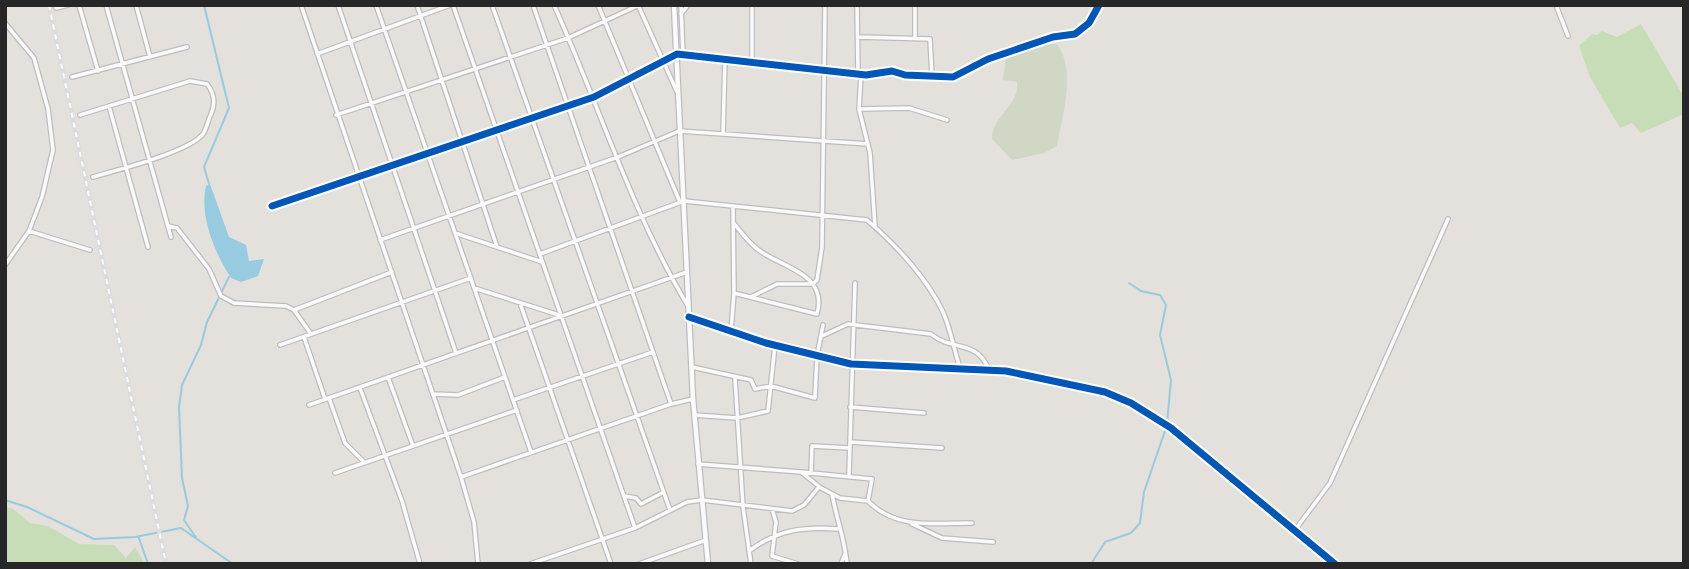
<svg xmlns="http://www.w3.org/2000/svg" width="1689" height="569" font-family="'DejaVu Sans',sans-serif">
<style>
.green{fill:#c7ddb8}
.cemetery{fill:#d0d8c5}
.water{fill:#97cbdf}
.lines{fill:none;stroke-linecap:round;stroke-linejoin:round}
.stream{stroke:#97cbdf;stroke-width:2}
.street-casing{stroke:#bebdbd;stroke-width:6}
.secondary-casing{stroke:#bebdbd;stroke-width:7}
.street{stroke:#fbfafa;stroke-width:3.5}
.secondary{stroke:#fbfafa;stroke-width:4.5}
.rail-casing{stroke:#dcdcdd;stroke-width:4.5}
.rail{stroke:#fff;stroke-width:2;stroke-dasharray:5;stroke-linecap:butt}
.cycleway-casing{stroke:#fff;stroke-width:11}
.cycleway{stroke:#0057b8;stroke-width:7}
</style>
<rect width="100%" height="100%" fill="#e4e1dc"/>
<!-- green -->
<path class="green" d="M1641 24 1684 97V114L1641 133 1632 123 1620 128 1590 77 1579 46 1592 34 1597 35 1602 31 1617 37Z
M5 507 12 508 30 523 48 526 79 544 114 545 126 558 135 547 145 564H5Z"/>
<!-- cemetery -->
<path class="cemetery" d="M1050 44H1057C1077 72 1062 116 1057 146L1044 153 1012 160 992 139C992 115 1020 106 1017 82L1003 80 1006 56Z"/>
<!-- water -->
<path class="water" d="M210 184 229 237 246 245 249 261 264 259 258 276 241 282 231 278C215 254 199 215 206 186Z"/>
<g class="lines">
<!-- stream -->
<path class="stream" d="M204 5 229 108 204 167 209 184
M1129 283 1141 291 1160 295 1166 305 1160 335 1171 380 1167 423
M5 500 27 507 94 539 135 537 181 528 233 564
M139 538 148 564
M197 539 184 520 188 506 182 478 179 407 182 385 201 345 207 322 229 277
M1091 564 1105 542 1131 533 1140 523 1144 492 1166 428"/>
<defs>
<path id="street" d="M79 5 98 71
M106 5 171 237
M136 5 150 57
M301 5 461 477 474 522 478 564
M338 5 456 353
M376 5 531 452
M417 5 497 247
M453 5 635 528
M492 5 670 510
M533 5 671 404
M554 5C599 105 632 213 688 306
M598 5 679 200
M638 5 678 94
M681 5 683 55
M857 5 858 74
M915 5V38
M1556 5 1568 36
M56 8 68 5
M681 14 688 5
M5 23 34 58 48 109 53 150 42 197 29 231 5 265
M859 37 930 39 932 77
M317 54 450 5
M752 62V5
M861 75 859 109 870 153 875 226
M72 77 187 47
M109 106 148 247
M860 109 909 108 947 120
M80 115 190 81 207 84C214 93 216 103 211 114 208 120 207 128 203 134 189 152 117 170 93 177
M336 115 568 38 639 5
M723 134 725 59
M272 206 594 97 677 54 866 75 892 71 905 75 953 77 988 59 1053 37 1075 34 1089 23 1099 5
M733 222C741 232 749 244 760 251 784 268 828 274 817 314L734 293
M168 226 177 228 209 269 221 296 234 303 286 306 294 310 311 334
M29 231 90 250
M455 233 542 262
M380 240 618 157 679 131 868 144
M540 254 684 201 867 220C895 244 927 278 943 312 951 330 954 350 960 368
M474 288 559 315
M751 297 777 284H813L817 280 822 247 825 5
M520 303 611 564
M294 310 392 272
M731 331 734 293 733 206
M822 336 848 324 931 334C953 352 977 339 989 370
M304 337 325 399
M280 345 471 278
M692 367 751 380 755 389 771 386 815 398 817 356 823 325
M388 377 413 446
M735 378 743 507 751 564
M360 388 402 501 420 564
M433 394 458 395 505 377
M329 398 345 443 364 462
M513 400 653 352
M309 405 687 272
M850 407 924 413
M694 415 737 418 768 411 775 345
M850 442 942 448
M698 464 801 472 821 488 840 498 868 501
M801 472 872 479 868 501C896 530 935 523 972 523
M811 472 812 446 849 448
M335 473 517 410
M849 475 855 283
M461 477 671 404 693 399
M832 494C836 517 845 540 847 564
M624 496 636 498 641 504 662 493
M772 509 776 522 772 556 798 564
M912 524 942 538 993 542
M1295 530 1330 483 1448 219
M749 551C777 530 804 526 838 529
M530 564 635 528 687 502 702 500 792 511 804 505 819 487
M639 564 706 540
M841 564 845 554"/>
<path id="secondary" d="M674 5 693 399 708 564
M689 317 766 343 851 364 1006 371 1105 392 1131 403 1171 428 1335 564"/>
</defs>
<!-- street casing -->
<use href="#street" class="street-casing"/>
<!-- secondary casing -->
<use href="#secondary" class="secondary-casing"/>
<!-- street -->
<use href="#street" class="street"/>
<!-- secondary -->
<use href="#secondary" class="secondary"/>
<defs>
<path id="rail" d="M49 5 166 564"/>
</defs>
<!-- rail casing -->
<use href="#rail" class="rail-casing"/>
<!-- rail -->
<use href="#rail" class="rail"/>
<defs>
<path id="cycleway" d="M272 206 594 97 677 54 866 75 892 71 905 75 953 77 988 59 1053 37 1075 34 1089 23 1099 5
M689 317 766 343 851 364 1006 371 1105 392 1131 403 1171 428 1335 564"/>
</defs>
<!-- cycleway casing -->
<use href="#cycleway" class="cycleway-casing"/>
<!-- cycleway -->
<use href="#cycleway" class="cycleway"/>
</g>
<!-- border -->
<rect width="1689" height="569" fill="none" stroke="#272727" stroke-width="14"/>
</svg>
